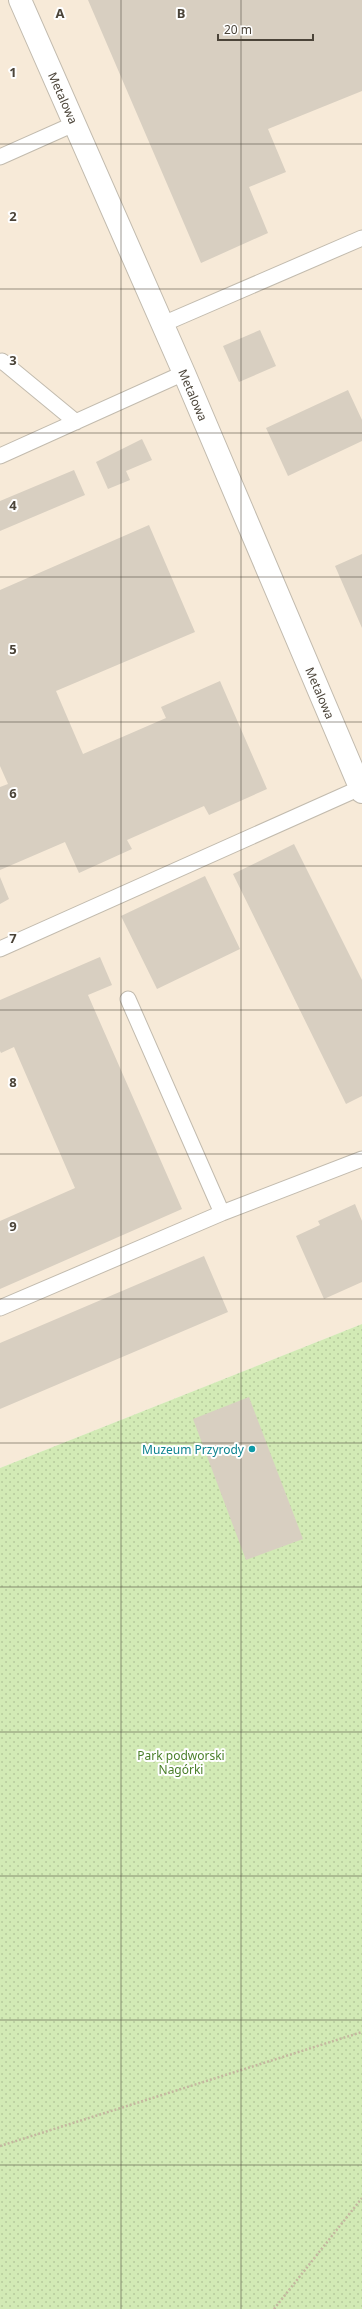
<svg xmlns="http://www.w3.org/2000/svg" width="362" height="2309" font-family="'Noto Sans',sans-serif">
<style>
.commercial{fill:#f7ead8}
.park{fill:url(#park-dots)}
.building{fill:#d8cfc1}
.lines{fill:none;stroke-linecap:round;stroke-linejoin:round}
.lane-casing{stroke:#c2bbae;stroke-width:17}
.street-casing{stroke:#c2bbae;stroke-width:24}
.path{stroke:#c4b79f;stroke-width:2.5;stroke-dasharray:2 2;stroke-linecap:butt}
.lane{stroke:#fff;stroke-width:15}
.street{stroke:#fff;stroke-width:22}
.grid{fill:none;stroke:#4b4439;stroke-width:1;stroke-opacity:0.55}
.culture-dot{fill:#0f9aa8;stroke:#fff;stroke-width:1.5}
.labels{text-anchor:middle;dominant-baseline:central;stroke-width:4;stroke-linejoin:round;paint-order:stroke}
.street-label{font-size:12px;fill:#4b4439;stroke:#fff}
.culture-label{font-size:12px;fill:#0d838f;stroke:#fff;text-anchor:end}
.park-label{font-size:12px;fill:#4a7f2a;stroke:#fff}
.grid-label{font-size:13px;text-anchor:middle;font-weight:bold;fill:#4b4439;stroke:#fff;stroke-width:4;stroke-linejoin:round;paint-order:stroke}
</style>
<defs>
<pattern id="park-dots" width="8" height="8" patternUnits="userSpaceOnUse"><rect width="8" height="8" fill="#d2eab5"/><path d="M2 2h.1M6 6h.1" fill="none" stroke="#b6ca9c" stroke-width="1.8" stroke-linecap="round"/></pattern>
</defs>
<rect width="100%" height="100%" fill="#f6f3ec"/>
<!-- commercial -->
<path class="commercial" d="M0 0H362V1324L0 1468Z"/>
<!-- park -->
<path class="park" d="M362 1324V2309H0V1468Z"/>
<!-- building -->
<path class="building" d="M88 0H362V91L268 129 286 172 249 187 268 233 201 263Z
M260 330 276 366 239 382 223 346Z
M348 390 362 420V441L288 476 266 428Z
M142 439 152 460 126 471 130 480 108 489 96 462Z
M74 470 85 495 0 531V501Z
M149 525 195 632 56 691 83 754 166 718 161 707 220 681 267 789 209 815 204 806 127 840 132 849 79 873 65 842 0 870V787L8 784 0 766V590Z
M362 554V628L335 566Z
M294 844 362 980V1096L346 1104 233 874Z
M205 876 240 949 157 989 121 916Z
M0 877 9 899 0 904Z
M100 957 112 985 88 995 182 1209 0 1289V1221L75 1188 14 1047 1 1053 0 1051V1000Z
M355 1204 362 1221V1282L324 1299 296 1236 320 1225 318 1221Z
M204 1256 228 1312 0 1409V1343Z
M249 1397 303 1539 246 1560 193 1419Z"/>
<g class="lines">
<defs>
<path id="lane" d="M0 157 74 124
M163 324 362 238
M0 362 2 361 76 422
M0 456 184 373
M0 949 360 788
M128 999 222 1213
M0 1308 222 1213 362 1159"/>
<path id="street" d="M20 0 184 373 362 792"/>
</defs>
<!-- lane casing -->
<use href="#lane" class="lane-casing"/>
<!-- street casing -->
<use href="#street" class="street-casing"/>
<!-- path -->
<path class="path" d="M0 2146 362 2032
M274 2309 362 2198"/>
<!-- lane -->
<use href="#lane" class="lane"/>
<!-- street -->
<use href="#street" class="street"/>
</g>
<!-- grid -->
<path class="grid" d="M121 0V2309M241 0V2309M0 144H362M0 289H362M0 433H362M0 577H362M0 722H362M0 866H362M0 1010H362M0 1154H362M0 1299H362M0 1443H362M0 1587H362M0 1732H362M0 1876H362M0 2020H362M0 2165H362"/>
<!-- markers -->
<circle class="culture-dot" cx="252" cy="1449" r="4"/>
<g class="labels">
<!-- street labels -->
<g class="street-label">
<text transform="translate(63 98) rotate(66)">Metalowa</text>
<text transform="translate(193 395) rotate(67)">Metalowa</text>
<text transform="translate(320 693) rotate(67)">Metalowa</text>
</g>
<!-- culture labels -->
<g class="culture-label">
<text x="244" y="1449">Muzeum Przyrody</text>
</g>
<!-- park labels -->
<g class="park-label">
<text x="181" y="1755">Park podworski<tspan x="181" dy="14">Nagórki</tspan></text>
</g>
</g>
<g class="grid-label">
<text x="60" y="18">A</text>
<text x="181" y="18">B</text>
<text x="13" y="77">1</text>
<text x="13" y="221">2</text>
<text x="13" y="365">3</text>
<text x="13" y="510">4</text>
<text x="13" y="654">5</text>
<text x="13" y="798">6</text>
<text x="13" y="943">7</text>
<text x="13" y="1087">8</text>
<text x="13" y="1231">9</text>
</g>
<!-- scale -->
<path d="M218 34v6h95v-6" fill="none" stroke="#4b4439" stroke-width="2"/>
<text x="224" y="34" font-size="12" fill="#4b4439" stroke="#ffffff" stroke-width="3" paint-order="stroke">20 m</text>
</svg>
